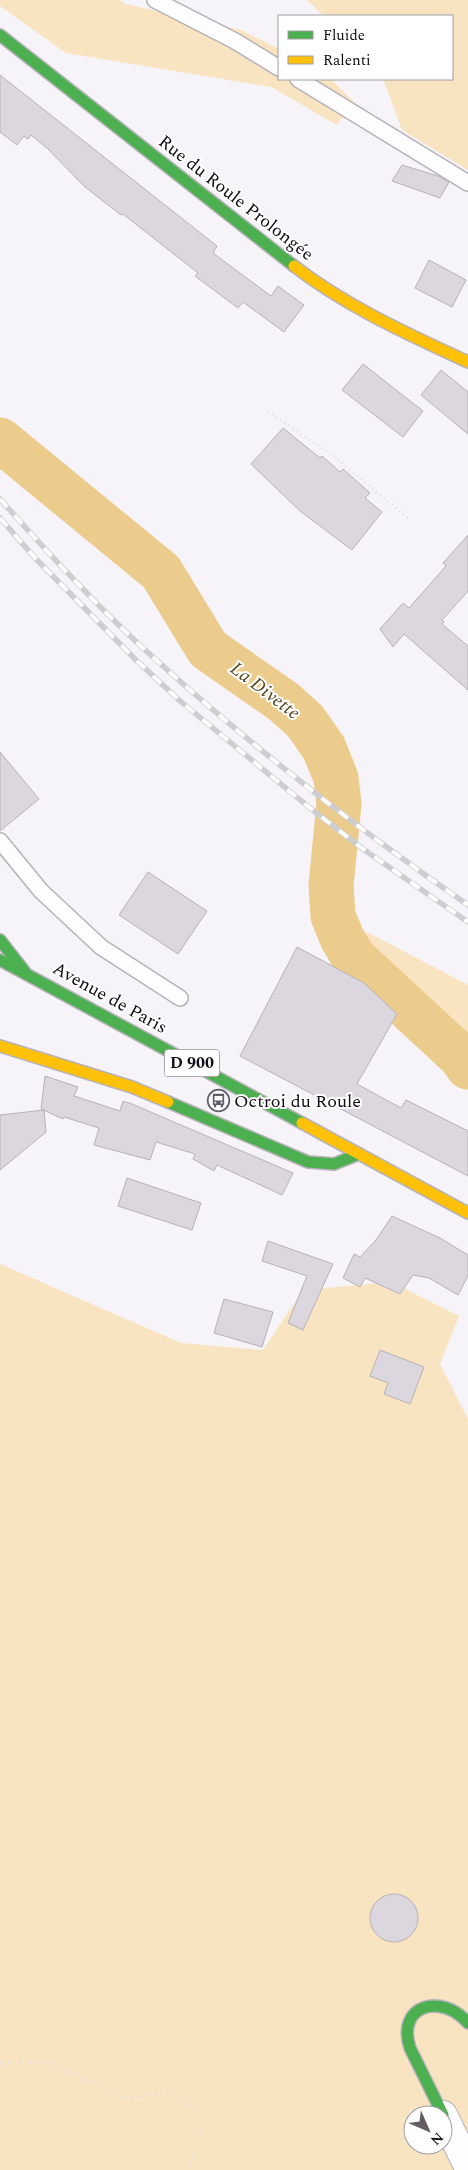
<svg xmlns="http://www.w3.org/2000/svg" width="468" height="2170" font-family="Spectral,serif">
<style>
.green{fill:#f8e4c0;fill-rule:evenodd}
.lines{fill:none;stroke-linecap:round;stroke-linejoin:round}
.river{stroke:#eccc8c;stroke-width:45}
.building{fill:#dcd7df;stroke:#b7b2ba}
.lane-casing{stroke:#b7b2ba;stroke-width:18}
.street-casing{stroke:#b7b2ba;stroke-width:30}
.fast-casing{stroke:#b7b2ba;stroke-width:14}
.slow-casing{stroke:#b7b2ba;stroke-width:14}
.path{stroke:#e1dfe2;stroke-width:3;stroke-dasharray:1 4;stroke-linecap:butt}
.lane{stroke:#fefdfe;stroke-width:15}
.street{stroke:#fefdfe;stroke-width:28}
.fast{stroke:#4caf50;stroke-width:11}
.slow{stroke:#ffc107;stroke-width:11}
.rail-casing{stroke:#cecdcf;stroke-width:5.5}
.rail{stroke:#fff;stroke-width:4;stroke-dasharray:11;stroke-linecap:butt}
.labels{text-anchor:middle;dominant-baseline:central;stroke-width:4;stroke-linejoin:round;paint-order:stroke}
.shield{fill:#fff;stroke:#59555c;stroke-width:1}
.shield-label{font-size:16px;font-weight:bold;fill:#120c16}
.street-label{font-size:18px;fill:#120c16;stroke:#fff}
.poi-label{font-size:18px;fill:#120c16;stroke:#fff;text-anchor:start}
.water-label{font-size:19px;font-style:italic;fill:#54421b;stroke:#fff}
</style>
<rect width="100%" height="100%" fill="#f6f3f9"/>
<!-- green -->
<path class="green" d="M0 0H119L126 4 241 30 279 49V79H331L354 102 337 125 271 87 66 53 0 6Z
M307 0H468V170L402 130 383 79H452V16H324Z
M347 926 369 933 468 985V1041L364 957 349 934Z
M0 1264 181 1343 263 1350 303 1290 391 1282 459 1316 440 1364 468 1419V2170H0ZM413 2115H443V2145H413Z"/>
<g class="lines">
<!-- river -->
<path class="river" d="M0 440 161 572 208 649 284 702 305 721 324 748 336 778 339 804 331 885 333 916 342 938 353 957 461 1057 468 1067"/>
</g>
<!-- building -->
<path class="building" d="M0 75 217 246 213 253 271 296 278 286 304 305 284 332 243 302 238 308 195 276 198 273 123 214 121 215 85 187 48 149 31 135 28 139 24 136 17 145 0 132Z
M402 165 438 176 449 182 440 198 392 181Z
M429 260 466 280 452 307 415 288Z
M363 364 423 411 403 437 342 390Z
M441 370 468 392V434L421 395Z
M283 428 320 458 322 456 340 472 343 469 370 493 365 498 382 512 352 550 300 511 251 464Z
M468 535V591L442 620 444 622 442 624 468 646V690L404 634 393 647 380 629 403 603 409 608 446 566 443 563Z
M0 752 39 799 0 831Z
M148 872 207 911 178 954 119 915Z
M297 947 364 983 397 1014 357 1084 401 1108 406 1100 468 1131V1176L240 1056Z
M45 1076 78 1087 74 1096 120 1111 123 1101 132 1104 293 1173 282 1195 217 1165 214 1171 193 1159 195 1154 156 1142 150 1160 94 1145 99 1128 64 1117 63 1119 41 1109Z
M44 1110 46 1132 0 1170V1115Z
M127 1178 201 1203 192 1230 118 1206Z
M392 1216 440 1238 468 1255V1276L458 1295 429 1278 413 1275 400 1294 365 1278 360 1287 343 1278 354 1254 360 1257 376 1240Z
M268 1241 333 1264 303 1330 288 1323 307 1276 262 1261Z
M224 1299 273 1312 262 1347 214 1333Z
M380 1350 424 1367 410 1404 384 1394 388 1383 370 1376Z
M370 1918a24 24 0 1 1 48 0a24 24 0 1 1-48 0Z"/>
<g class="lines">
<defs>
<path id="lane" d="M155 0 235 41 279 68
M298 79 468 183
M0 841 41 891 101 947 180 998"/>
<path id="street" d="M443 2115 468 2166"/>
<path id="fast" d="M0 35 294 266
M0 940 25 972
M0 960 302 1123
M168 1102 308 1162 334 1164 359 1154
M443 2115 410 2048C396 2005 441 1992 468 2023"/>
<path id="slow" d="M294 266C347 307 408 334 468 362
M0 1046 132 1087 168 1102
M302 1123 468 1213"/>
</defs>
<!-- lane casing -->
<use href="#lane" class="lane-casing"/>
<!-- street casing -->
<use href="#street" class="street-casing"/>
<!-- fast casing -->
<use href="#fast" class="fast-casing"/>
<!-- slow casing -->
<use href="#slow" class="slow-casing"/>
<!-- path -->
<path class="path" d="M268 411 336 458 408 518
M0 2064 47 2062 126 2099 172 2090 200 2112 202 2141 188 2170"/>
<!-- lane -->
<use href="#lane" class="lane"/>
<!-- street -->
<use href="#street" class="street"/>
<!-- fast -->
<use href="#fast" class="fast"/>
<!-- slow -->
<use href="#slow" class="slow"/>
<defs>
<path id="rail" d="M0 499C46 551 93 602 144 649 246 742 355 827 468 905
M0 518 36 559 135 659 179 700 310 808 363 849 468 922"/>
</defs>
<!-- rail casing -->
<use href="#rail" class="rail-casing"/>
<!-- rail -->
<use href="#rail" class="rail"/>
</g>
<!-- icons -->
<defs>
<symbol id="bus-ring" viewBox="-11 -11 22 22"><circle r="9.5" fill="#fff" stroke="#625d65" stroke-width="1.5"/><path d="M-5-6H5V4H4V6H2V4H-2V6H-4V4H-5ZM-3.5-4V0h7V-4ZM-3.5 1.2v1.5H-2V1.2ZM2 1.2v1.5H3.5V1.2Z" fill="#625d65"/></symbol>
</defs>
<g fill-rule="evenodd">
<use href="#bus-ring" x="206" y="1088" width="25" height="25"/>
</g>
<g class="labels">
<!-- shield labels -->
<rect class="shield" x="164.5" y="1049.5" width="55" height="27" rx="4"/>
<g class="shield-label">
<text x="192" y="1063">D 900</text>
</g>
<!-- street labels -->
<g class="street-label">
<text transform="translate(236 198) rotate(38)">Rue du Roule Prolongée</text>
<text transform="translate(110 998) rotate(29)">Avenue de Paris</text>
</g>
<!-- poi labels -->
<g class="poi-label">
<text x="234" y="1101">Octroi du Roule</text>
</g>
<!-- water labels -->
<g class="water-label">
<text transform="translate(265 691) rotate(37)">La Divette</text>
</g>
</g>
<!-- legend -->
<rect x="278" y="15" width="175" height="65" fill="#ffffff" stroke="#a09ea2"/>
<rect x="288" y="31" width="25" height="8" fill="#4caf50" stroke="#a09ea2"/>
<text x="323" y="40" font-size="15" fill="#120c16">Fluide</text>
<rect x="288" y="56" width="25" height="8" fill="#ffc107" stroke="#a09ea2"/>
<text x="323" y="65" font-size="15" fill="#120c16">Ralenti</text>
<!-- north arrow -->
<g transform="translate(428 2130) rotate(135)"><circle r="24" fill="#ffffff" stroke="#a09ea2"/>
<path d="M0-4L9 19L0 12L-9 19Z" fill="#625d65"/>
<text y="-8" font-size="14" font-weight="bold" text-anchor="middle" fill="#120c16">N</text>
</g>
</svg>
